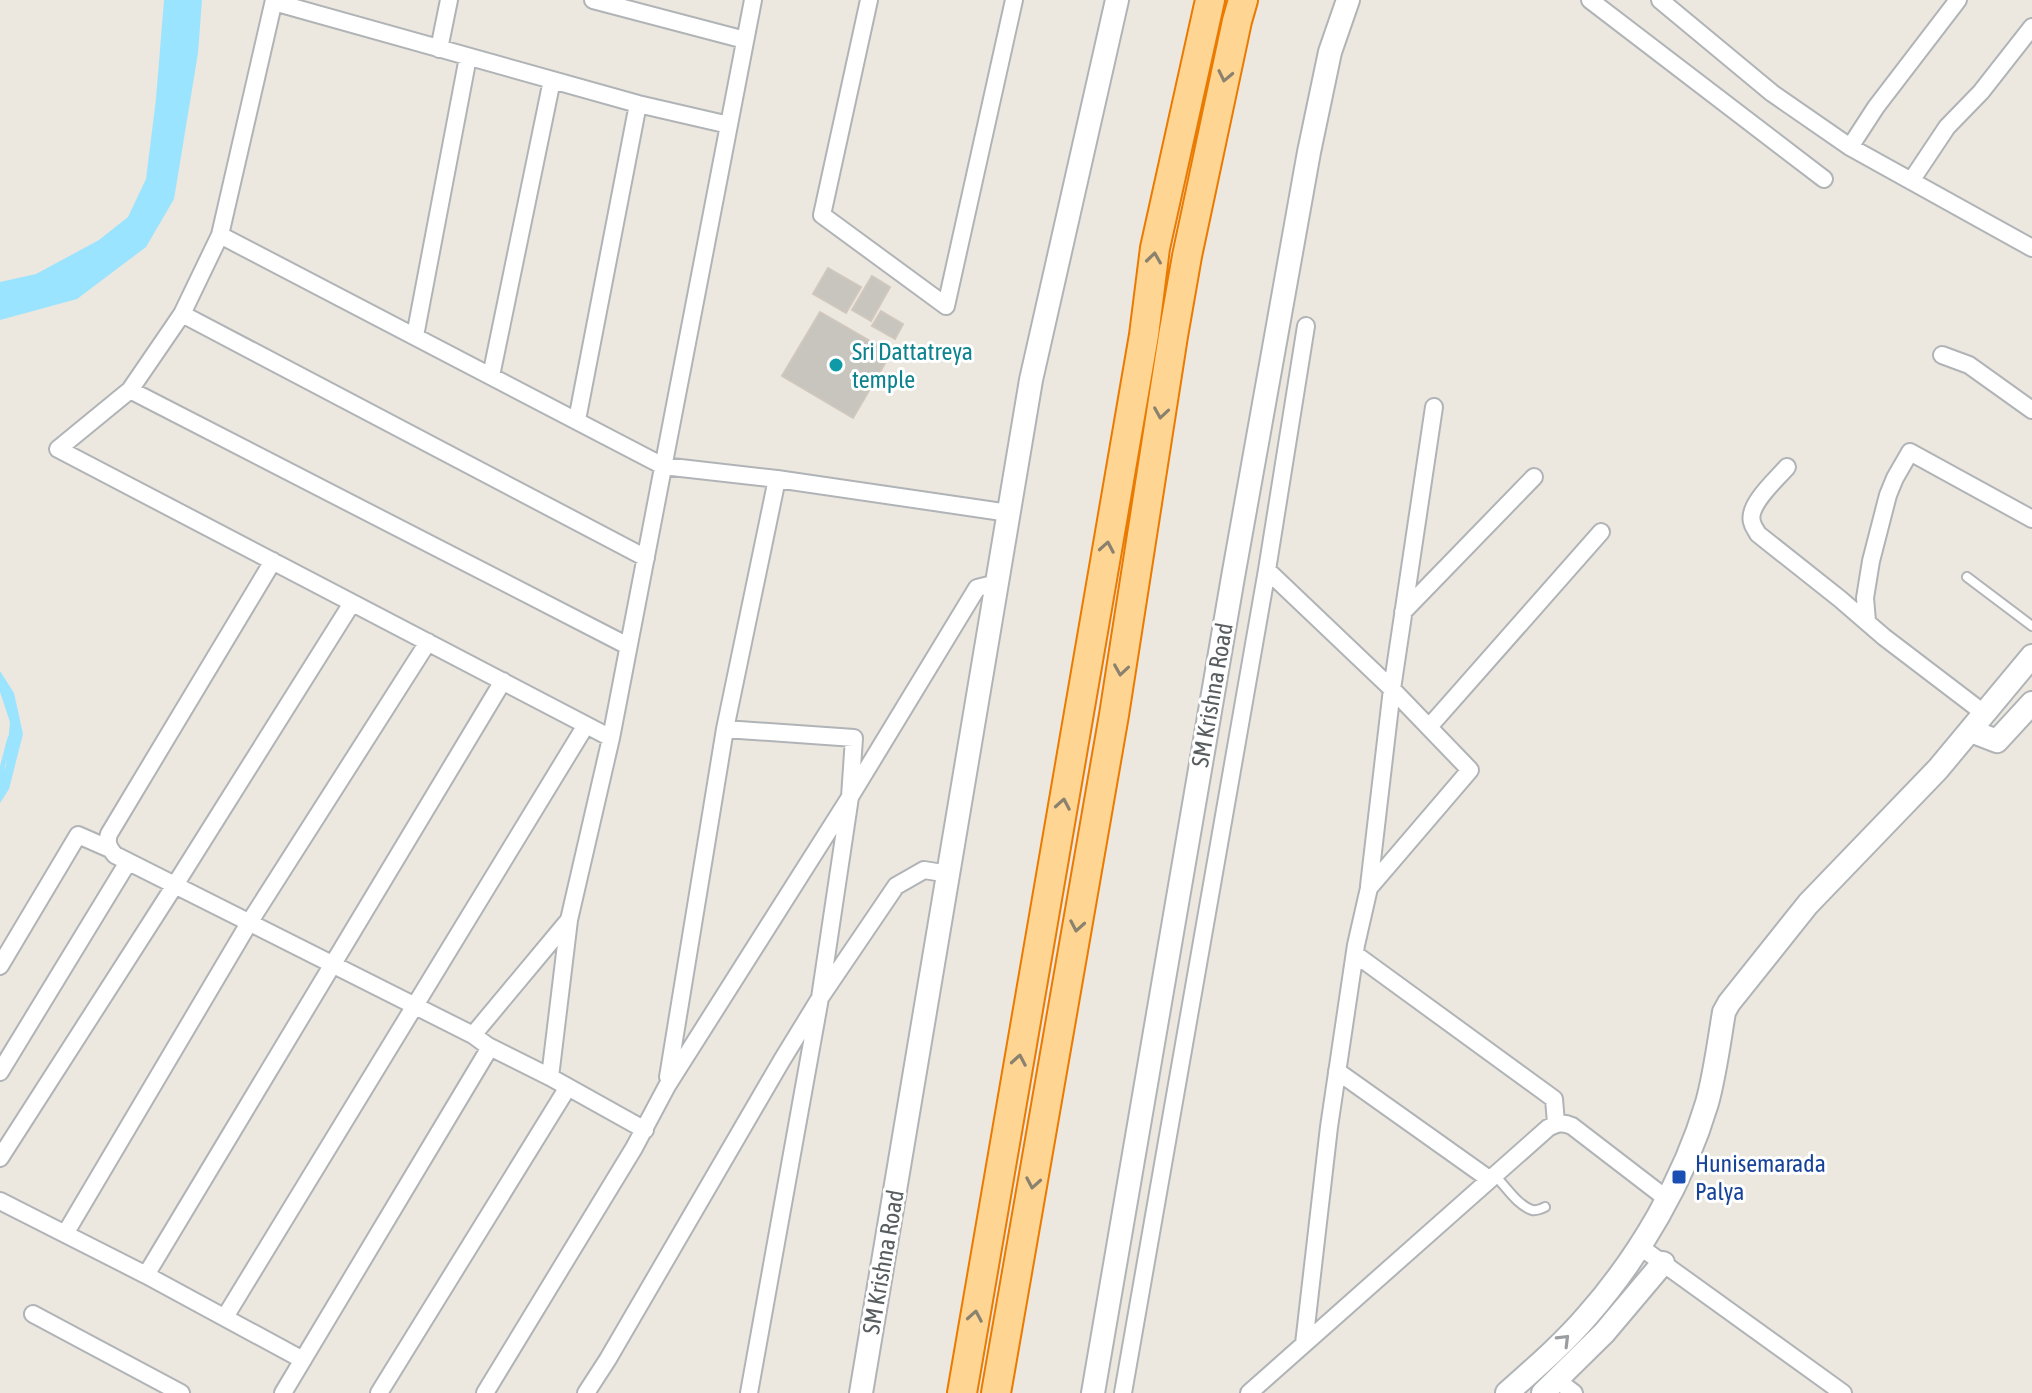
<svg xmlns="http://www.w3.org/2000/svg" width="2032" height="1393" font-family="'Asap Condensed',sans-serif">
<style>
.water{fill:#9be4ff}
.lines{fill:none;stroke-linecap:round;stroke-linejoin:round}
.stream{stroke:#9be4ff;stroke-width:5}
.building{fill:#c8c4be;stroke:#d0c7bd;stroke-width:2}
.service-casing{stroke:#b0b4b7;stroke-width:12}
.minor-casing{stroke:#b0b4b7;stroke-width:20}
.tertiary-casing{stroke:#b0b4b7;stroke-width:26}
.trunk-casing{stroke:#ea7a00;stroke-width:32}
.service{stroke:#fff;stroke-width:8}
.minor{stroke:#fff;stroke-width:16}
.tertiary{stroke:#fff;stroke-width:22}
.trunk{stroke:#fed592;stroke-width:28}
.oneway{stroke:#8a816f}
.oneway2{stroke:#9b9ea0}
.culture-dot{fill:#0f9aa8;stroke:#fff;stroke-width:3}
.transit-dot{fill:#1a4fb4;stroke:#fff;stroke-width:3}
.labels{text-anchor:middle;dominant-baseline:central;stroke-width:6;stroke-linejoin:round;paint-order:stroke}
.culture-label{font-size:24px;fill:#0d838f;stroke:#fff;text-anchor:start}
.street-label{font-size:24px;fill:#585d60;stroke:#fff}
.transit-label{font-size:24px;fill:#164399;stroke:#fff;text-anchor:start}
</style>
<rect width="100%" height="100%" fill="#ece7df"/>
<!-- water -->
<path class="water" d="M164 0H202L198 53 174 199 146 247 77 299 0 320V282L36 274 99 240 128 217 146 179 156 99Z
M0 671 14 693 23 734 9 789 0 803V778L6 766 10 722 0 692Z"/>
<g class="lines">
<!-- stream -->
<path class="stream" d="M0 776 10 738"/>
</g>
<!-- building -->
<path class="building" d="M828 268 861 287 846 313 813 294Z
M872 276 890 287 871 321 852 310Z
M881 311 903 324 895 339 872 326Z
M820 312 891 353 853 418 782 376Z"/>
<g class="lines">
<defs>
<path id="service" d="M1967 577 2032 626
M1495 1176C1506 1186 1517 1205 1532 1210 1537 1211 1541 1209 1545 1207"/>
<path id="minor" d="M274 0 220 235 182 314 130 390 58 449 611 738
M593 0 745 40
M869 0 822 215 946 306 1014 0
M1590 0 1824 179
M1660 0 1772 93 1850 147 2032 248
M274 2 638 104 729 125
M439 49 449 0
M1850 147 1876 107 1958 0
M1911 181 1947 127 1981 92 2032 27
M220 235 663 466 777 479 1009 513
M182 314 646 558
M415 336 468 57
M1942 355 1969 365 2032 410
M491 376 552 80
M130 390 628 646
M577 420 638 104
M1787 467C1776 480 1747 505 1752 522 1753 527 1756 530 1758 534L1840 599 1884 637 1985 714
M273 561 109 834C106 843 109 848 115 855L473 1035 488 1046 486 1054 283 1393
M1267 570 1392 689 1470 770 1369 888 1356 945 1329 1127 1304 1344
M1403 612 1534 477
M1867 621 1865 598 1871 561 1888 495 1895 478 1910 452 2032 519
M1429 727 1601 532
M725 729 854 738 850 797 820 998 749 1393
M1369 886 1392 689 1434 407
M1355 954 1554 1099 1556 1123
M0 966 78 835 110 849
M473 1035 568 921
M488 1046 550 1077 645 1130
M1337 1071 1489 1179
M0 1072 128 862
M550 1077 569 920 611 738 753 0
M668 1077 725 729 777 479
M0 1158 175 885 352 603
M0 1201 146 1275 303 1360
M65 1234 249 923 428 642
M1639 1246 1843 1393
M146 1275 503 681
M33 1314 181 1393
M225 1317 586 725
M1557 1380 1574 1393
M379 1393 568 1087
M485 1393 634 1148 667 1086 850 797 977 588 997 583
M586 1393 608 1359 782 1060 820 998 896 886 924 870 949 874
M1123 1393 1267 570 1306 326
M1249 1393 1548 1128C1557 1123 1563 1122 1572 1126L1667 1199"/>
<path id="tertiary" d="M1971 731 1997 741 2032 703
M861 1393 1031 380 1117 0
M1093 1393 1233 577 1309 152 1330 52 1348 0
M1507 1393C1535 1368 1563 1344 1587 1316 1640 1256 1684 1180 1707 1103 1715 1074 1719 1042 1724 1012L1729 1003 1808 904 1938 769 2032 656
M1543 1393 1604 1333 1663 1263"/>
<path id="trunk" d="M962 1393 1144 335 1155 248 1210 0
M996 1393 1114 715 1173 336 1187 256 1237 21 1243 0"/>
</defs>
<!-- service casing -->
<use href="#service" class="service-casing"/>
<!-- minor casing -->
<use href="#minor" class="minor-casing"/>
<!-- tertiary casing -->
<use href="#tertiary" class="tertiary-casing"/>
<!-- trunk casing -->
<use href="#trunk" class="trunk-casing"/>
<!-- service -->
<use href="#service" class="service"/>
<!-- minor -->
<use href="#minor" class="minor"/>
<!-- tertiary -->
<use href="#tertiary" class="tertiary"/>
<!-- trunk -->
<use href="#trunk" class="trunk"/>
</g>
<!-- one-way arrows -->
<defs><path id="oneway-chevron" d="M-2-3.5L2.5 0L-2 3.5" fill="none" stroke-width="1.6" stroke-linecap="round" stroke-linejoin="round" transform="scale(2)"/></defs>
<g class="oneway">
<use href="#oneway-chevron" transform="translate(1225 76) rotate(102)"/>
<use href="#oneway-chevron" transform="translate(1154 258) rotate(-82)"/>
<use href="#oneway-chevron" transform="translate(1161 413) rotate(99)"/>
<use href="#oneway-chevron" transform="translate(1107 547) rotate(-80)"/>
<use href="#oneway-chevron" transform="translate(1121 670) rotate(99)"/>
<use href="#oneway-chevron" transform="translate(1063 804) rotate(-80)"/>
<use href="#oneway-chevron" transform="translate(1077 926) rotate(100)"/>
<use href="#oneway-chevron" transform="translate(1019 1060) rotate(-80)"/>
<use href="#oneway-chevron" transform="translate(1033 1183) rotate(100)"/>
<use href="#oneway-chevron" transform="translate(975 1316) rotate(-80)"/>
</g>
<use class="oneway2" href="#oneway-chevron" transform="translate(1564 1340) rotate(-45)"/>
<!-- markers -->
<circle class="culture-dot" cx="836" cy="365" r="8"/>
<rect class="transit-dot" x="1671" y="1169" width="16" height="16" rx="4"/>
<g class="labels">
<!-- culture labels -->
<g class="culture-label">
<text x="852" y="351">Sri Dattatreya<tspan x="852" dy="28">temple</tspan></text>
</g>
<!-- street labels -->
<g class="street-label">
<text transform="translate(1212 695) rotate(-80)">SM Krishna Road</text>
<text transform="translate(883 1262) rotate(-80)">SM Krishna Road</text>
</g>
<!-- transit labels -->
<g class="transit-label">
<text x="1695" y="1163">Hunisemarada<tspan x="1695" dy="28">Palya</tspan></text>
</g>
</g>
</svg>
